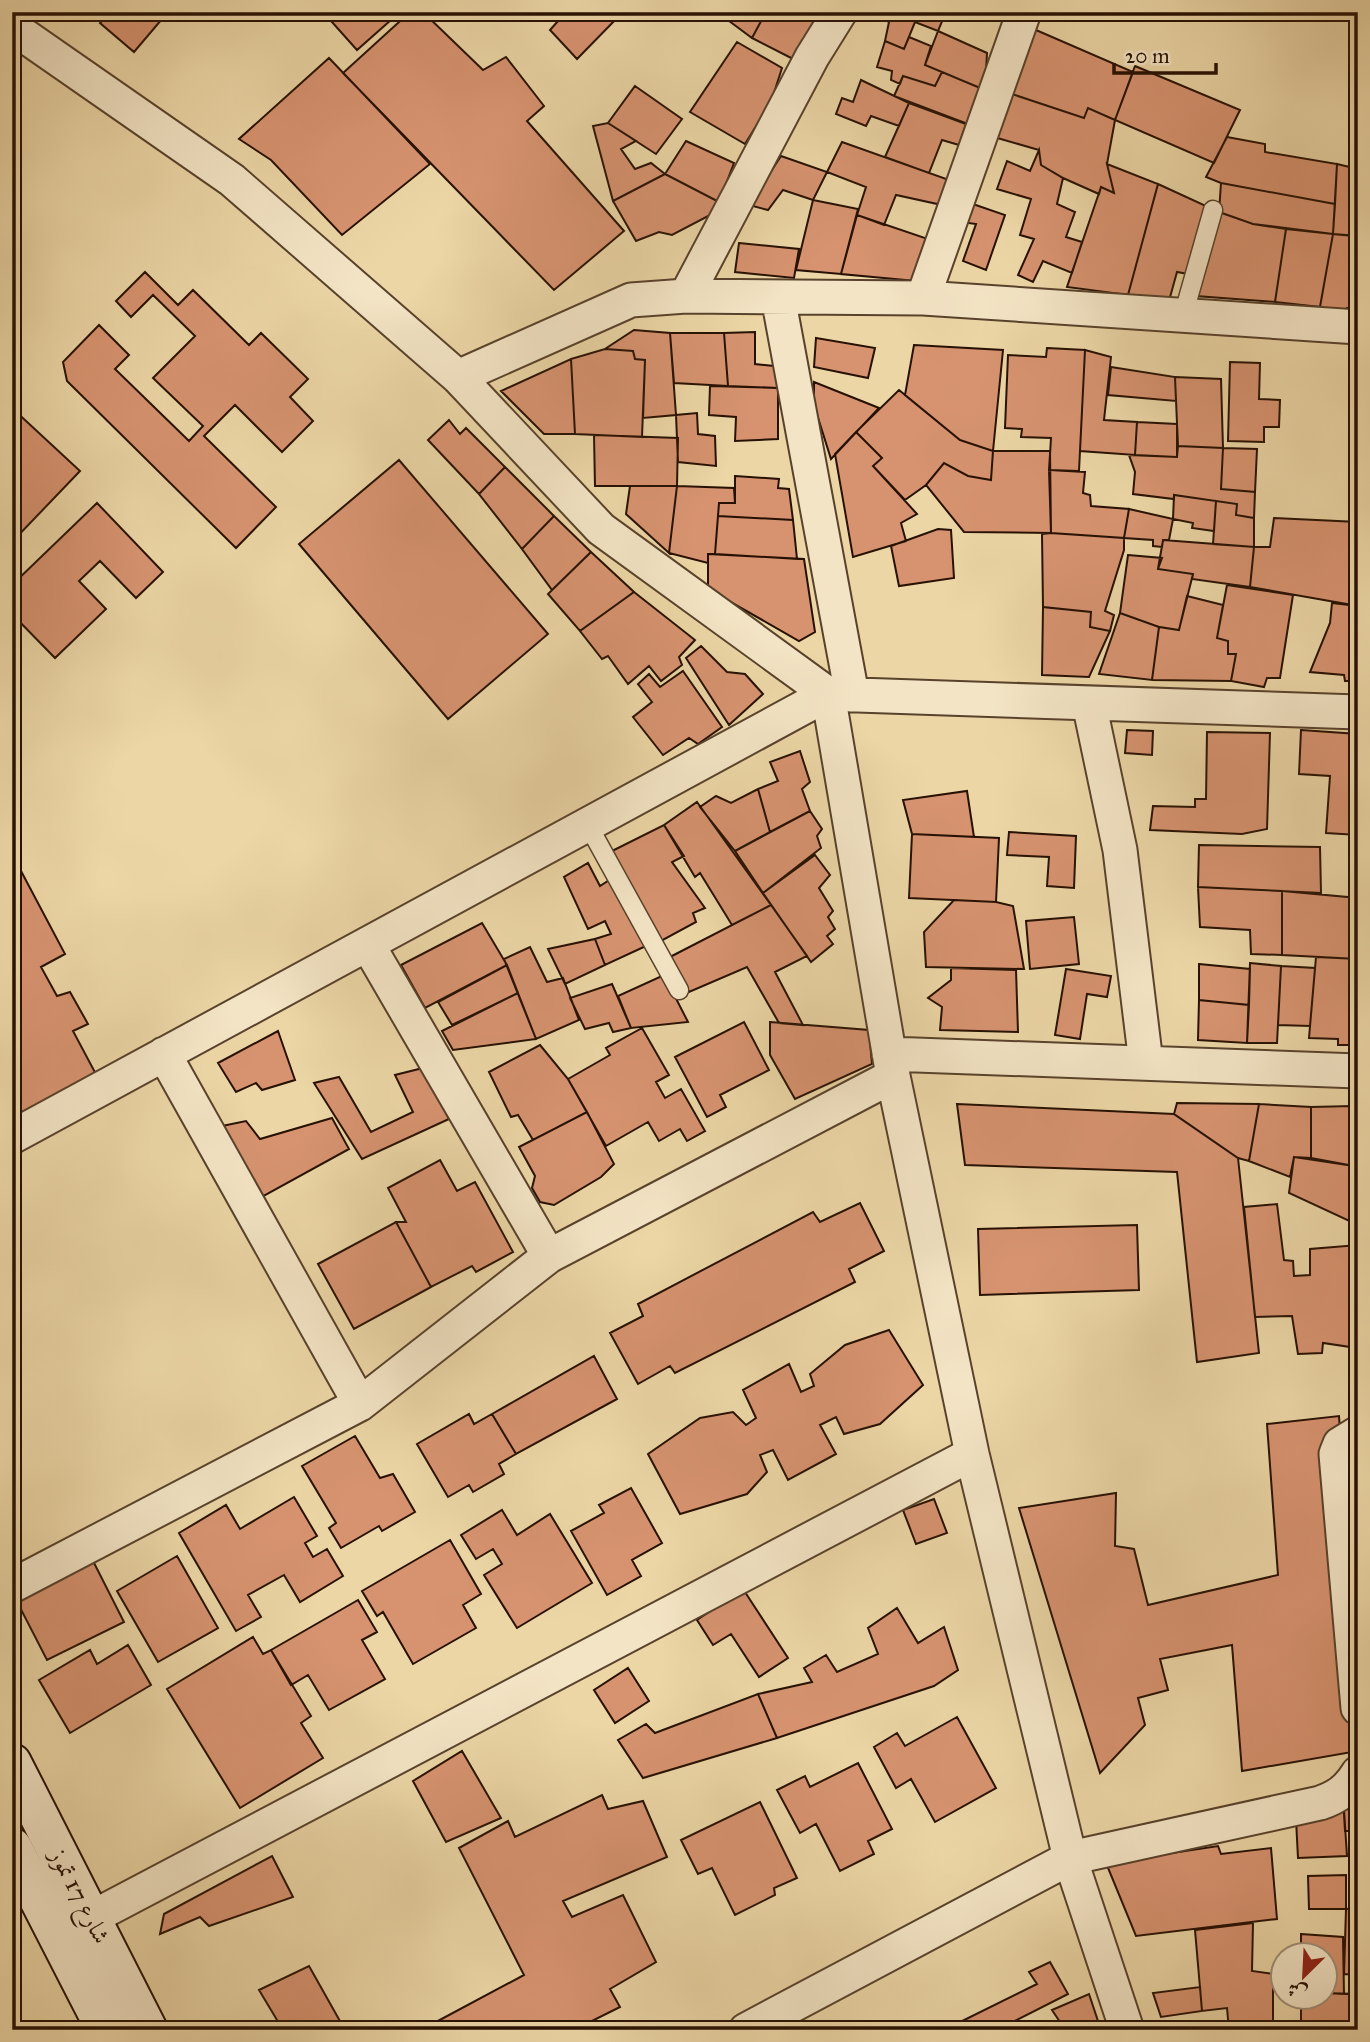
<svg xmlns="http://www.w3.org/2000/svg" width="1370" height="2042" font-family="'IM FELL Great Primer',Amiri,serif">
<style>
.building{fill:#d79370;stroke:#271103;stroke-width:2}
.lines{fill:none;stroke-linecap:round;stroke-linejoin:round}
.service-casing{stroke:#58422c;stroke-width:21}
.minor-casing{stroke:#58422c;stroke-width:37}
.secondary-casing{stroke:#271103;stroke-width:42}
.service{stroke:#f3e4c5;stroke-width:18}
.minor{stroke:#f3e4c5;stroke-width:33}
.secondary{stroke:#f3e4c5;stroke-width:38}
.labels{text-anchor:middle;dominant-baseline:central;stroke-width:5;stroke-linejoin:round;paint-order:stroke}
.street-label{font-size:24px;fill:#271103;stroke:#f3e4c5}
</style>
<rect width="100%" height="100%" fill="#ecd6a6"/>
<filter id="stains"><feTurbulence type="fractalNoise" baseFrequency=".00286" numOctaves="4"/><feColorMatrix values="0 0 0 0 .2 0 0 0 0 .09 0 0 0 0 .02 0 0 0 .5 -.17"/></filter>
<radialGradient id="worn" r=".72"><stop offset=".6" stop-color="#630" stop-opacity="0"/><stop offset="1" stop-color="#630" stop-opacity=".3"/></radialGradient>
<!-- building -->
<path class="building" d="M109 12H168L134 52 100 23Z
M323 12H400L357 50Z
M410 12H423L483 70 506 57 544 106 527 121 624 231 554 290 343 73Z
M566 12H623L577 59 550 30Z
M717 12H766L752 38Z
M766 12H818L799 62 752 38Z
M877 12H946L938 31 915 22 904 49 885 41 889 22 876 15Z
M1029 27 1133 72 1115 120 1088 108 1084 118 1009 93Z
M938 31 987 53 985 90 925 65Z
M909 37 931 46 925 65 942 72 935 86 903 76 900 84 891 80 892 71 877 67 885 41 904 49Z
M737 42 782 68 771 102 745 144 690 112Z
M329 58 430 164 342 235 271 160 239 139Z
M1135 66 1240 110 1214 163 1115 120Z
M942 72 985 90 973 126 894 96 903 76 935 86Z
M861 80 909 103 899 126 871 116 866 126 836 114 842 98 853 102Z
M635 86 682 119 656 154 608 123Z
M1009 93 1084 118 1088 108 1115 120 1107 164 1114 193 1101 187 1099 194 1063 178 1041 165 1039 150 994 137Z
M909 103 966 124 959 145 942 140 929 173 885 157Z
M608 123 636 141 621 149 635 169 651 163 665 174 613 201 593 126Z
M1227 137 1265 144V152L1337 164 1335 204 1221 183 1206 177Z
M686 141 734 163 719 202 665 174Z
M842 142 952 181 942 205 896 195 884 225 857 215 866 187 827 172Z
M1039 150 1041 165 1063 178 1057 204 1075 212 1066 237 1082 242 1072 273 1043 261 1033 282 1018 275 1034 239 1020 235 1031 199 997 189 1007 161 1030 171Z
M781 156 827 172 813 200 783 190 768 210 749 205Z
M1107 164 1158 184 1128 295 1067 287 1101 187 1114 193Z
M1337 164 1358 169 1353 236 1333 234Z
M665 174 719 202 714 213 672 235 659 232 636 241 613 201Z
M1221 183 1335 204 1333 234 1253 224 1219 212Z
M1158 184 1206 206 1188 274 1177 272 1169 301 1128 295Z
M813 200 858 209 841 274 796 270Z
M967 202 1005 215 986 270 963 261 976 224 961 222Z
M1219 212 1253 224 1286 229 1275 302 1196 296Z
M857 215 931 240 916 281 841 274Z
M1286 229 1333 234 1320 307 1275 302Z
M1333 234 1358 236V309L1347 308 1344 320 1318 318Z
M739 243 799 249 794 278 735 272Z
M145 272 178 305 193 290 249 345 261 333 308 379 290 397 313 421 282 452 235 405 204 436 276 507 236 548 67 381 63 362 99 325 129 355 115 369 189 441 203 426 153 378 195 336 153 295 131 317 116 301Z
M634 330 670 333 676 415 643 418 645 360 635 359 633 351 605 349Z
M755 332V364L774 366 778 388 728 386 724 333Z
M670 333H724L728 386 674 383Z
M816 338 875 348 868 378 814 367Z
M914 345 1003 350 993 451 960 440 905 395Z
M1047 348 1085 350 1079 471 1049 470 1051 438 1021 437 1022 429 1005 428 1008 355 1046 357Z
M605 349 633 351 635 359 645 360 642 437 575 434 571 359Z
M1085 350 1111 357 1104 420 1137 422 1135 455 1080 451Z
M571 359 575 434H544L501 391Z
M1230 362 1260 363 1259 399 1280 400 1279 427H1264V442L1228 441Z
M1111 367 1175 377 1176 401 1108 395Z
M1175 377 1221 379 1223 448 1178 446Z
M814 382 879 408 831 459 814 405Z
M710 386 778 388V439L735 441 736 417 709 415Z
M899 390 960 440 993 451 991 480 968 476 944 463 926 485 905 500 873 466 882 458 856 432Z
M12 408 80 471 12 542Z
M697 413 698 434 715 436 716 466 678 462 676 415Z
M449 420 460 434 466 428 505 467 479 494 428 440Z
M1137 422 1177 424V457L1135 455Z
M856 432 882 458 873 466 917 514 901 523 906 541 853 557 835 454Z
M594 435 678 438 677 486H595Z
M1178 446 1223 448 1221 489 1255 492 1254 518 1236 515 1237 504 1174 495V499L1133 494 1135 472 1129 455 1177 457Z
M1223 448 1257 449 1255 492 1221 489Z
M993 451H1050L1051 533 964 532 926 485 944 463 968 476 991 480Z
M399 460 548 634 448 719 299 544Z
M505 467 554 516 522 549 479 494Z
M1049 470 1085 472 1083 493 1090 495 1091 506 1129 509 1124 538 1051 533Z
M735 476 779 479 778 488 789 489 793 520 718 516 719 503H735Z
M630 486H677L669 553 626 514Z
M677 486 734 488 735 503H719L715 554H708V563L669 553Z
M1174 495 1216 501 1214 531 1192 528 1193 523 1173 519Z
M1216 501 1237 504 1236 515 1254 518V547L1213 544Z
M97 503 163 572 136 598 100 561 79 581 106 609 55 658 12 614V585Z
M1129 509 1173 519 1169 540H1163L1162 547 1153 546V540L1124 538Z
M554 516 591 552 552 590 522 549Z
M718 516 793 520 797 559 715 554Z
M1274 518 1358 522V606L1250 587 1254 547H1270Z
M938 529 951 530 954 578 899 586 891 546Z
M1051 533 1124 538V550L1105 611 1114 615 1110 631 1090 627 1091 612 1043 607 1042 534Z
M1163 540 1254 547 1250 587 1192 579 1193 574 1158 569Z
M591 552 634 592 580 631 548 594Z
M708 554 804 559 815 632 799 641 708 589Z
M1128 555 1162 558 1158 569 1193 574 1179 630 1159 627 1120 613Z
M1227 585 1293 595 1280 678H1267L1264 687 1231 681 1236 654H1228V641L1217 638Z
M634 592 695 640 679 657 682 665 661 681 649 666 628 684 608 656 602 659 580 631Z
M1187 596 1223 605 1217 638 1228 641V654H1236L1231 681 1152 680 1159 627 1179 630Z
M1332 603 1358 606 1356 681H1345L1344 675 1310 672 1330 623Z
M1043 607 1091 612 1090 627 1110 631 1089 677 1042 675Z
M1120 613 1159 627 1152 680 1099 674Z
M701 646 727 672 745 674 763 694 729 725 686 658Z
M683 671 722 727 698 744 689 738 663 755 633 717 652 702 638 684 649 674 660 687Z
M1127 730 1153 731 1152 755 1125 753Z
M1301 730 1358 734V835L1326 833 1330 776 1299 774Z
M1207 732 1270 733 1267 829 1242 834 1150 830 1153 806 1195 807V799H1206Z
M800 751 810 782 802 789 810 811 770 832 758 789 778 781 770 762Z
M758 789 770 832 735 851 700 807 716 796 731 803Z
M967 791 974 837 912 834 903 800Z
M697 802 771 905 732 925 700 873 695 877 664 825Z
M810 811 822 829 817 836 821 848 763 893 735 851Z
M664 825 684 856 672 862 705 908 693 913 696 922 661 941 610 852Z
M1009 832 1076 836 1074 888 1047 886 1049 857 1007 855Z
M912 834 999 838 996 902 909 898Z
M1199 845 1320 847 1321 893 1198 887Z
M12 854 65 954 41 967 57 996 70 992 88 1024 73 1031 98 1078 12 1120Z
M815 855 830 875 819 888 833 911 828 917 835 929 827 936 833 944 811 962 763 893Z
M588 863 600 886 611 879 646 946 605 965 595 939 611 934 605 921 588 929 564 877Z
M1198 887 1282 891V955L1251 954 1250 930 1200 927Z
M1282 891 1358 898V959L1282 955Z
M954 900 996 902 1013 906 1024 969 926 967 924 932Z
M771 905 807 956 775 972 803 1025 779 1023 747 967 689 992 668 958Z
M1074 917 1079 964 1030 969 1026 921Z
M482 923 507 965 425 1008 401 965Z
M595 939 605 965 565 984 548 949Z
M530 947 547 982 563 978 579 1020 536 1039 504 959Z
M1316 957 1358 959V1045H1338V1039L1309 1038Z
M1250 963 1281 966 1277 1043H1247Z
M1199 964 1250 969 1249 1005 1199 1000Z
M507 965 518 993 452 1025 438 1002Z
M1281 966 1315 968 1310 1026 1278 1025Z
M951 968 1016 970 1018 1032 940 1030 942 1007 928 998 951 980Z
M1066 969 1111 976 1107 997 1087 994 1080 1039 1055 1035Z
M664 975 688 1022 631 1028 618 996Z
M612 984 631 1028 613 1032 609 1023 585 1029 570 998Z
M518 993 536 1039 453 1050 442 1031Z
M1199 1000 1249 1005 1247 1043 1198 1040Z
M744 1022 769 1070 720 1095 726 1107 707 1117 675 1057Z
M770 1022 869 1030 872 1064 795 1099 770 1055Z
M642 1028 669 1075 656 1082 665 1098 681 1089 705 1131 687 1141 680 1129 659 1141 648 1122 606 1146 568 1079 610 1055 606 1048Z
M278 1031 295 1080 262 1090 256 1083 236 1092 218 1063Z
M540 1045 568 1079 587 1112 533 1140 518 1115 511 1117 489 1072Z
M423 1068 449 1119 362 1159 314 1083 339 1077 371 1132 413 1112 395 1075Z
M1177 1103 1259 1104 1249 1161 1238 1158 1174 1114Z
M957 1104 1174 1114 1238 1158 1259 1353 1197 1362 1177 1172 965 1165Z
M1259 1104 1311 1107V1158L1294 1157 1290 1177 1249 1161Z
M1352 1106 1354 1166 1311 1158V1107Z
M587 1112 614 1164 601 1177 554 1205 540 1202 532 1188 535 1176 519 1147Z
M332 1118 349 1149 260 1198 222 1126 246 1121 260 1139Z
M1294 1157 1354 1166V1174H1358V1225L1289 1193Z
M440 1160 457 1191 475 1182 513 1252 476 1272 472 1266 431 1287 396 1222H406L388 1188Z
M860 1203 884 1251 849 1269 855 1282 675 1373 670 1366 638 1384 610 1333 643 1316 638 1304 813 1212 820 1222Z
M1277 1204 1284 1260 1293 1261 1294 1276 1310 1275V1249L1358 1245 1357 1348 1323 1343 1322 1353 1298 1354 1292 1316 1255 1317 1244 1207Z
M396 1222 431 1287 354 1329 318 1264Z
M1137 1225 1139 1290 980 1295 978 1229Z
M889 1330 923 1385 880 1424 844 1434 836 1417 820 1425 836 1454 788 1480 773 1450 760 1455 767 1472 747 1494 680 1514 648 1454 700 1418 733 1412 746 1425 756 1418 743 1390 789 1364 801 1392 814 1386 810 1374 845 1345Z
M594 1356 617 1399 516 1454 492 1414Z
M469 1414 474 1424 492 1414 516 1454 499 1464 504 1474 473 1492 469 1485 448 1497 417 1444Z
M1339 1416 1358 1706V1751L1242 1771 1232 1645 1160 1659 1168 1690 1138 1698 1145 1725 1100 1773 1019 1508 1116 1493 1115 1546 1134 1549 1148 1605 1278 1575 1267 1424Z
M355 1436 380 1478 393 1474 415 1512 382 1531 379 1526 341 1548 329 1528 336 1523 302 1466Z
M631 1488 662 1543 632 1560 641 1576 607 1595 571 1531 604 1513 599 1505Z
M294 1497 317 1536 305 1543 313 1557 327 1549 343 1576 300 1602 284 1575 248 1595 261 1617 236 1631 179 1533 226 1505 240 1529Z
M934 1499 947 1533 916 1544 903 1510Z
M502 1510 517 1535 550 1514 592 1583 517 1628 484 1575 502 1564 493 1549 476 1559 461 1535Z
M450 1540 481 1594 463 1605 476 1628 413 1664 383 1612 377 1616 362 1591Z
M89 1553 124 1622 47 1660 12 1592Z
M177 1556 218 1628 158 1662 117 1591Z
M743 1589 788 1658 759 1677 731 1634 713 1645 697 1620Z
M358 1600 377 1632 362 1640 385 1679 329 1710 308 1675 291 1685 271 1650Z
M897 1608 918 1643 944 1627 958 1670 934 1686 777 1738 758 1694 812 1682 804 1668 826 1655 837 1672 878 1654 868 1628Z
M253 1637 263 1654 271 1650 311 1716 301 1723 323 1758 240 1808 167 1689Z
M128 1645 151 1685 70 1733 39 1680 90 1650 97 1664Z
M628 1668 649 1701 615 1723 594 1690Z
M758 1694 777 1738 643 1778 618 1740 646 1724 655 1733Z
M957 1717 996 1788 935 1822 911 1779 896 1788 874 1747 897 1733 905 1746Z
M462 1751 501 1818 446 1842 413 1781Z
M858 1763 892 1829 868 1841 874 1854 840 1871 816 1824 800 1833 777 1790 805 1776 810 1787Z
M1358 1775V1831H1345L1342 1779Z
M602 1795 608 1809 643 1801 667 1857 563 1901 572 1917 623 1895 656 1962 610 1989 620 2007 574 2030H421L524 1975 459 1848 508 1821 515 1837Z
M1343 1795 1347 1856 1298 1858 1295 1800Z
M760 1802 797 1878 774 1888 775 1895 735 1915 712 1868 698 1874 681 1840Z
M1218 1846 1221 1854 1271 1848 1277 1919 1136 1936 1106 1863Z
M272 1856 293 1897 209 1926 200 1917 160 1934 164 1914Z
M1346 1875V1909H1309L1308 1876Z
M1358 1908V1975L1344 1974 1346 1909Z
M1253 1923 1252 1971 1273 1974V2030H1229L1227 2008 1202 2011 1195 1930Z
M1301 1934 1343 1937 1344 1994 1324 1993V1954H1301Z
M1050 1962 1068 1994 997 2030H944L1037 1984 1029 1972Z
M309 1966 345 2030H283L259 1990Z
M1200 1987 1202 2011 1161 2017 1153 1993Z
M1324 1993 1358 1994V2030H1301V1996H1324Z
M1089 1994 1101 2030H1044L1060 2022 1052 2010Z"/>
<g class="lines">
<defs>
<path id="service" d="M1183 316 1213 210
M588 825 679 990"/>
<path id="minor" d="M12 27 232 180 458 377 601 529 828 694 893 1076 972 1454 1070 1858 1127 2030
M686 296 812 57 840 12
M778 297 852 695
M923 298 1024 12
M458 377 631 300 686 296 923 298 1358 327
M1089 703 1120 850 1146 1063
M368 945 549 1256
M164 1054 360 1404
M889 1054 1358 1071
M12 1137 828 694 1358 712
M1358 1433 1340 1444 1336 1454 1358 1708
M12 1586 360 1404 549 1256 893 1076
M91 1918 972 1454
M746 2030 1070 1858 1320 1803C1338 1797 1348 1789 1358 1773"/>
<path id="secondary" d="M12 1763 148 2030
M12 1847 106 2030"/>
</defs>
<!-- service casing -->
<use href="#service" class="service-casing"/>
<!-- minor casing -->
<use href="#minor" class="minor-casing"/>
<!-- secondary casing -->
<use href="#secondary" class="secondary-casing"/>
<!-- service -->
<use href="#service" class="service"/>
<!-- minor -->
<use href="#minor" class="minor"/>
<!-- secondary -->
<use href="#secondary" class="secondary"/>
</g>
<g class="labels">
<!-- street labels -->
<g class="street-label">
<text transform="translate(80 1896) rotate(63)">شارع 17 تموز</text>
</g>
</g>
<!-- margin -->
<rect width="1370" height="2042" fill="none" stroke="#ecd6a6" stroke-width="42"/>
<rect x="14" y="14" width="1342" height="2014" fill="none" stroke="#271103" stroke-width="3.5"/>
<rect x="21" y="21" width="1328" height="2000" fill="none" stroke="#271103" stroke-width="2"/>
<!-- north arrow -->
<g transform="translate(1304 1976) rotate(204)"><circle r="33" fill="#f3e4c5" stroke="#a19077" stroke-width="2"/>
<path d="M0-5L12 26L0 18L-12 26Z" fill="#8f2418"/>
<text y="-10" font-size="19" font-weight="bold" text-anchor="middle" fill="#271103">ش</text>
</g>
<!-- scale -->
<path d="M1114 63v10h102v-10" fill="none" stroke="#271103" stroke-width="3.5"/>
<text x="1125" y="63" font-size="21" fill="#271103" stroke="#f3e4c5" stroke-width="5" paint-order="stroke">20 m</text>
<rect width="100%" height="100%" filter="url(#stains)"/>
<rect width="100%" height="100%" fill="url(#worn)"/>
</svg>
